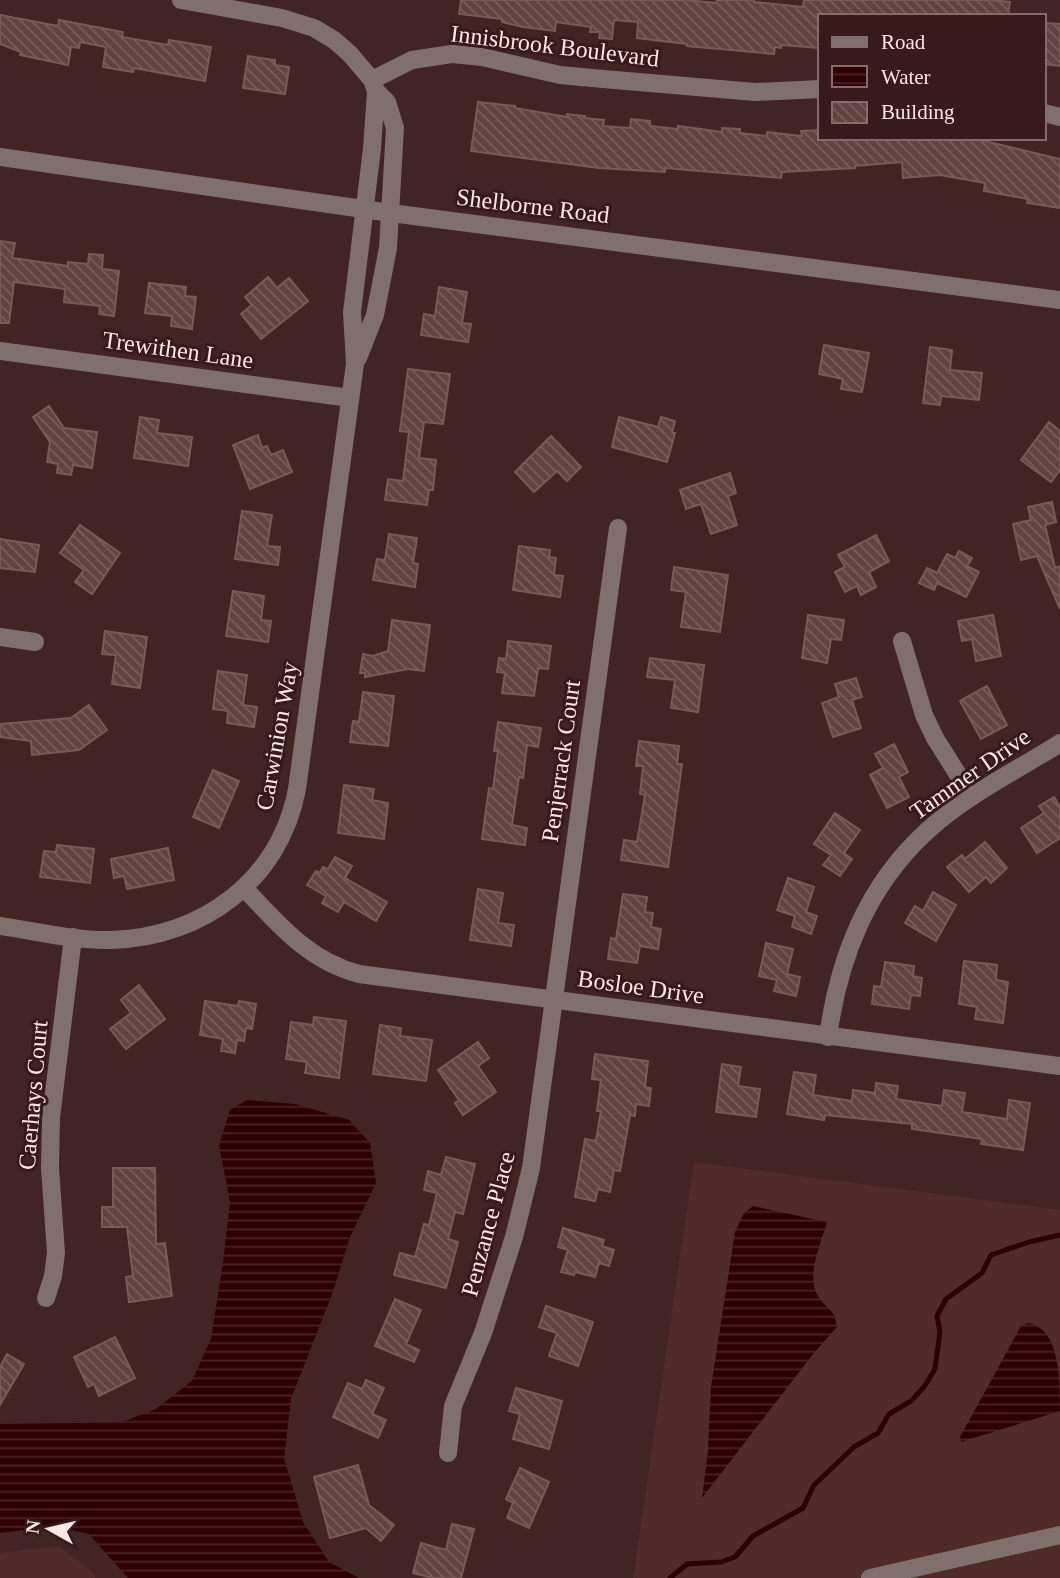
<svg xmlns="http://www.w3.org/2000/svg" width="1060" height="1578" font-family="Georgia,serif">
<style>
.built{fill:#502b29}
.water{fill:url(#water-rules)}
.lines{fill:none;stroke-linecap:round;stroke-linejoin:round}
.stream{stroke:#2d0001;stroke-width:5}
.building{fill:url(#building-back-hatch);stroke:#7b5956;stroke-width:2}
.minor{stroke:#7f6f6d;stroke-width:18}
.labels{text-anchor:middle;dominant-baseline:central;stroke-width:6;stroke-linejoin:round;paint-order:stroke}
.street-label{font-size:24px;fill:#fbe7e5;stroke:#371a19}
</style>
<defs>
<pattern id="water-rules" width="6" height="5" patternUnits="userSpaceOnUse" patternTransform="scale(1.75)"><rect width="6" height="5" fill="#2d0001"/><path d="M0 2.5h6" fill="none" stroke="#4c2526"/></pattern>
<pattern id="building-back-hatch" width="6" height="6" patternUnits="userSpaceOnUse" patternTransform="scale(1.75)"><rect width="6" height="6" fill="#62423f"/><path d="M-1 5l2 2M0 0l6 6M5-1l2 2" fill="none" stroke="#795d5b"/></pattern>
</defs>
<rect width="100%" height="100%" fill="#422422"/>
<!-- built -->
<path class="built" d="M694 1162 1060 1210V1578H633Z
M59 1546 90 1570 96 1578H0V1553Z"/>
<!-- water -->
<path class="water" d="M247 1100 295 1104 349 1120 370 1143 376 1183 350 1237 332 1294 291 1399 284 1458 303 1522 329 1562 359 1578H128L89 1534 54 1526 0 1533V1424L122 1422 156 1409 192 1381 211 1339 223 1263 230 1202 219 1145 230 1110Z
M753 1206 827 1222C821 1244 804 1278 820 1299 830 1312 835 1310 837 1327L813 1354 702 1498 708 1450 711 1387 735 1232 744 1213Z
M1028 1323C1060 1328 1060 1380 1060 1411L961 1442 960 1437 1021 1326Z"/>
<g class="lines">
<!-- stream -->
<path class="stream" d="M670 1578 687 1564 721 1562 735 1557 753 1536 803 1508 814 1485 854 1447 878 1433 889 1414 911 1401 924 1387 935 1369 940 1332 937 1316 946 1299 982 1273 991 1255 1029 1242 1060 1235"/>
</g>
<!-- building -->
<path class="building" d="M461 0H686L716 3 717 0H754V2L803 7 804 0H991L1010 2 1008 16H820L818 48 782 45 781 48 775 47 774 54 687 46V44L637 38 638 22 614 20 612 39 599 38 600 32H590L591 27 556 22 555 31 523 27 502 22V19L459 14Z
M0 15 58 26 59 20 123 32 122 37 168 45 169 40 211 47 205 81 134 68 133 72 103 67 106 47 80 42 79 48 71 47 68 65 20 55 21 52 0 44Z
M1044 23 1060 24V66L1044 64Z
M248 56 275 60V65L289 67 285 94 243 88Z
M478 102 515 106V108L567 117V114L585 116 584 118 604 120 603 126 630 128 631 119 650 121V126L678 129V126L722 132V128L740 129V133L767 136V132L802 136 801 131 820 130V138H972L1060 159V208L1027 203 1028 199 984 191 985 183 940 175 903 178 902 162 855 166V168L782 172 781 178 665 168V172L599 168 471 151Z
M0 241 15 243 12 258 68 266V262L88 264 89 254 103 255 102 269 119 271 114 316 99 314 100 306 64 302 65 289 14 282 9 323H0Z
M268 277 277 288 289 278 308 301 261 339 241 314 252 305 245 297Z
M149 283 186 287 185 296 196 297 192 329 171 326 172 316 145 313Z
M439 287 467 292 462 323 471 324 468 342 421 335 424 314 435 316Z
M824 345 869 353 862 392 841 389 843 379 819 374Z
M930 347 952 350 950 370 982 373 979 400 941 396 940 405 923 403Z
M408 369 450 374 443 424 424 422 419 458 436 460 433 490H429L427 505 385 500 388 479 403 481 409 432 400 431Z
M49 406 64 428 97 432 92 468 73 465 71 475 57 473 58 464 47 462 50 442 33 417Z
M140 417 159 420 157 433 192 437 188 466 134 458Z
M619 417 658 427 661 417 675 421 672 433H675L667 462 612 447Z
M1049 422 1060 431V470L1051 482 1021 460Z
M258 435 262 448 267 446 271 455 283 450 292 472 250 489 233 445Z
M551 436 581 467 567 481 557 471 534 492 515 472Z
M730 473 736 493 728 496 737 525 711 534 701 504 686 509 680 490Z
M1052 502 1056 522 1045 525 1055 568 1060 566V609L1037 556 1021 560 1013 524 1031 520 1028 507Z
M242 511 272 515 267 546 280 547 278 565 235 559Z
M80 525 120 553 92 594 75 582 84 570 60 553Z
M389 534 417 538 413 563 418 564 415 587 373 580 377 559 385 560Z
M876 535 889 561 869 572 876 587 861 595 857 586 845 592 835 572 845 567 838 555Z
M0 539 39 545 35 572 0 568Z
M519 546 550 550 549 557 556 558 554 575 563 576 560 597 513 590Z
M959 551 972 558 967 566 979 572 966 597 937 583 934 590 919 583 927 568 937 573 947 554 955 558Z
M674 567 728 575 720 632 681 627 686 592 671 590Z
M233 591 264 596 261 620 271 621 268 642 226 636Z
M808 615 844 620 841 640 831 639 827 663 802 658Z
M993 615 1001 656 976 661 972 639 962 641 958 621Z
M392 620 430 625 424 671 408 669 365 677V673H360L363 654 373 656 388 651Z
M105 631 147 637 140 688 112 684 116 655 102 654Z
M508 641 551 646 548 669 538 668 534 696 502 693 505 673 497 672 499 658 506 659Z
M650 658 704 665 698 712 671 708 675 680 647 677Z
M218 671 247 675 243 705 257 707 254 727 227 723 228 711 213 709Z
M856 678 862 697 852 700 861 728 833 737 822 703 839 697 835 684Z
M987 686 1007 725 981 739 960 701Z
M363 692 394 696 388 746 350 742 353 721 359 722Z
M89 705 107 730 79 750 32 755 31 741 0 737V724L71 718Z
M498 722 541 728 538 747 527 745 523 778 519 777 512 825 527 828 525 845 482 839 489 788 493 789 498 751H494Z
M639 741 679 746 677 764H682L668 867 621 860 624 840 637 842 645 795 640 794 643 766H636Z
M894 744 908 772 899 777 909 797 887 808 870 775 883 768 875 754Z
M213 770 239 781 219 828 193 817Z
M344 785 374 789 372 800 388 803 384 839 338 833Z
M1054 797 1060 807V838L1037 853 1021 828 1044 813 1039 806Z
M835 813 860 830 844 853 852 859 840 876 823 865 831 855 814 844Z
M985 842 1007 868 991 883 986 877 969 892 947 867 962 855 965 859Z
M57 845 94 849 90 883 40 877 44 851 56 852Z
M168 848 174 880 127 889 124 876 114 878 111 859Z
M335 857 352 866 345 878 387 902 376 921 344 902 338 912 322 903 326 896 307 885 316 871 320 873 323 867 328 869Z
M788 878 814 887 806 912 817 916 811 934 792 927 795 916 777 910Z
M478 889 503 893 498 923 514 925 511 946 470 940Z
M933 892 956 905 936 941 905 923 915 906 923 911Z
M623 894 647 897 645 912 653 913 651 927 661 929 658 949 640 946 637 963 608 959 611 938 616 939Z
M766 943 793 949 787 974 800 977 796 996 774 991 777 980 759 976Z
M964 961 997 965 996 980 1008 982 1003 1023 975 1019 977 1007 959 1004Z
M885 962 914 966 913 976 922 978 920 996 911 995 909 1009 872 1004 874 986 881 987Z
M139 985 165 1019 126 1049 110 1029 131 1013 121 1000Z
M205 1001 238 1006 239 1001 256 1004 252 1029 246 1028 244 1041 237 1040 235 1053 221 1051 223 1039 200 1035Z
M314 1017 346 1021 339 1078 305 1073 307 1062 286 1059 291 1022 313 1025Z
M380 1025 401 1028 400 1036 432 1040 426 1081 373 1074Z
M478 1042 489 1058 478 1066 496 1092 463 1115 455 1103 459 1100 438 1070Z
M595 1054 648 1061 645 1087 651 1088 649 1106 636 1104 635 1116 630 1115 620 1171 614 1170 610 1192 598 1189 595 1201 575 1197 585 1139 596 1141 601 1111H597L601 1080 592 1079Z
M722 1064 741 1067 738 1086 760 1089 756 1117 716 1112Z
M794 1072 816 1075 813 1095 852 1101 853 1090 875 1093 876 1083 898 1086 896 1099 942 1106 944 1090 965 1093 962 1112 1007 1119 1009 1100 1030 1103 1023 1150 981 1144 982 1139 912 1129V1124L825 1115 824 1120 787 1114Z
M446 1157 475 1164 463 1214 455 1212 448 1239 458 1242 446 1288 394 1275 400 1253 415 1257 424 1224 429 1225 437 1193 424 1190 428 1171 441 1175Z
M113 1168H155L156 1244 165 1243 172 1296 129 1302 126 1277 133 1276 127 1227H102V1207H113Z
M563 1228 604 1240 602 1246 614 1250 609 1266 599 1263 595 1277 575 1272 574 1275 561 1272 568 1250 558 1247Z
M395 1299 421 1310 406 1344 419 1350 414 1362 375 1346Z
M546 1306 593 1322 578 1366 549 1356 557 1333 539 1327Z
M115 1337 135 1378 99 1396 94 1384 88 1387 74 1357Z
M7 1354 24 1364 0 1405V1367Z
M366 1380 384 1388 372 1414 386 1420 378 1438 333 1417 348 1383 362 1389Z
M516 1388 562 1401 549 1449 513 1439 520 1414 509 1411Z
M358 1465 369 1505 394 1525 381 1541 366 1528 330 1538 314 1477Z
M520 1468 549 1482 529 1528 507 1518 513 1503 506 1499Z
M452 1524 474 1529 461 1578H433L413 1573 421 1543 446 1550Z"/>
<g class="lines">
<!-- minor -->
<path class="minor" d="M181 0 282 18 314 28 334 40 350 54 372 80 376 91 387 102 395 128 388 248 375 315 358 358
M372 80 412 60 452 54 482 57 560 75 592 78 755 92 820 89
M1044 113 1060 117
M0 157 391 213 1060 300
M0 351 350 398
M0 637 35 642
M902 641 924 715 935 738 972 797
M245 889C279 925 309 961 359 974L1060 1066
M0 926C36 931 74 941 111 940 202 938 280 880 297 789L355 364 352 312 372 149 376 91
M828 1037C839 957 867 886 927 831 966 795 1016 771 1060 743
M46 1298 53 1276 56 1253 50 1168 51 1118 73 937
M448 1453 453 1406 483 1333 514 1237 531 1168 618 528
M870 1578 1060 1535"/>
</g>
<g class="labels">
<!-- street labels -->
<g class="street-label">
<text transform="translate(555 46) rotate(7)">Innisbrook Boulevard</text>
<text transform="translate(533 206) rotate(7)">Shelborne Road</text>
<text transform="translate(178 350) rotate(8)">Trewithen Lane</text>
<text transform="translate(277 736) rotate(-80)">Carwinion Way</text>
<text transform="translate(561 761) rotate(-82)">Penjerrack Court</text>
<text transform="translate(970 774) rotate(-35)">Tammer Drive</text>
<text transform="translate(641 987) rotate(8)">Bosloe Drive</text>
<text transform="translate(33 1095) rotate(-85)">Caerhays Court</text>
<text transform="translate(488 1224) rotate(-75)">Penzance Place</text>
</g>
</g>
<!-- legend -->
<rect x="818" y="14" width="228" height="126" fill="#371a19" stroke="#856c6b" stroke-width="2"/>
<rect x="832" y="37" width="35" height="10" fill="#7f6f6d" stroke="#856c6b" stroke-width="2"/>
<text x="881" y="49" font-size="21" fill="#fbe7e5">Road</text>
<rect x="832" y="66" width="35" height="21" fill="url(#water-rules)" stroke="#856c6b" stroke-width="2"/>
<text x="881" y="84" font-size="21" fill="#fbe7e5">Water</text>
<rect x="832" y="102" width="35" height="21" fill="url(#building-back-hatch)" stroke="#856c6b" stroke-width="2"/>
<text x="881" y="119" font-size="21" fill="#fbe7e5">Building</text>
<!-- north arrow -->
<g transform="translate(49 1529) rotate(278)" stroke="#371a19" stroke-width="5" paint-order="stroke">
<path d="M0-5L12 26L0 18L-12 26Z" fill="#fbe7e5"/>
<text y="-10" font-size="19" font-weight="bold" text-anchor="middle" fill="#fbe7e5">N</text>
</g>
</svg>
